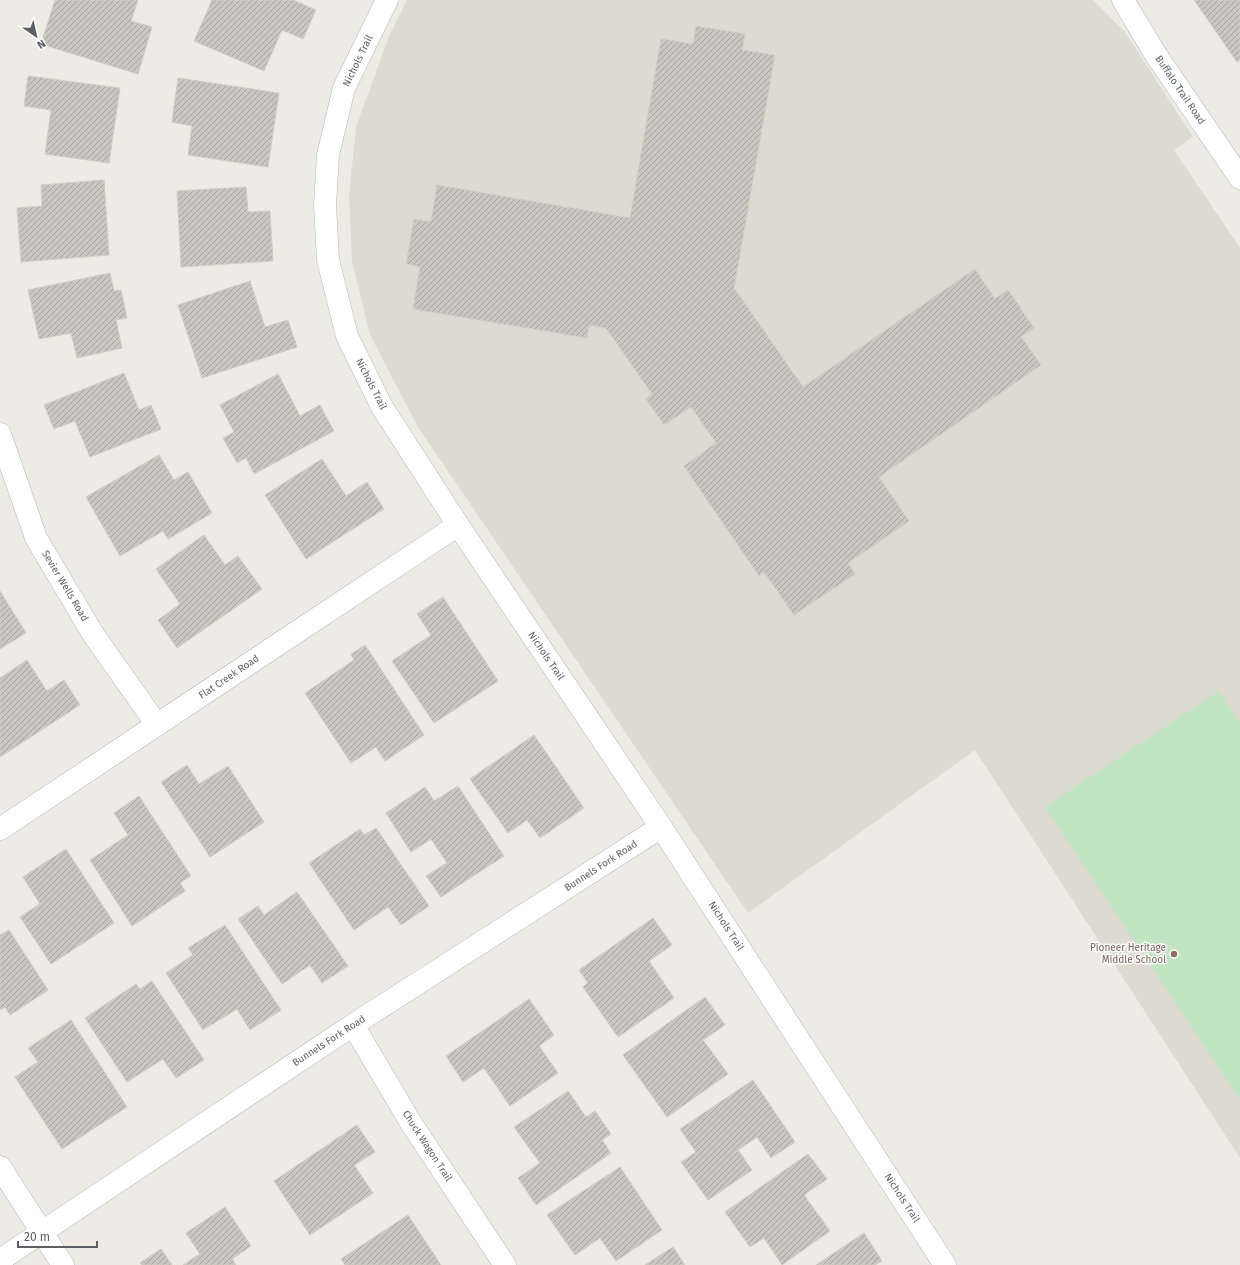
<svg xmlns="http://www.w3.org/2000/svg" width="1240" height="1265" font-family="'Fira Sans',sans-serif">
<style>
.education{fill:#dddad1}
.park{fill:#c1e4c1}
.building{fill:url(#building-hatch);stroke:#d1cdc2}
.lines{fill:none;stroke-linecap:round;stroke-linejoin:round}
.street-casing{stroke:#b1b4b8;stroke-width:23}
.secondary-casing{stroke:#b2b6ba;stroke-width:23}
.street{stroke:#fff;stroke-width:22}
.secondary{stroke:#fff;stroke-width:22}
.education-dot{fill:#8d6e63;stroke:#fff;stroke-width:1.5}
.labels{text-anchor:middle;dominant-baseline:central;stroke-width:3;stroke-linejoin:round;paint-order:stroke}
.street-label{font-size:10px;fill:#5b5f63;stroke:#fff}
.education-label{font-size:10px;fill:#785e54;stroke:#fff;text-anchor:end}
</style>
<defs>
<pattern id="building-hatch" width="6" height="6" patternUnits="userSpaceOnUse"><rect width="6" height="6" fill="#c8c6c0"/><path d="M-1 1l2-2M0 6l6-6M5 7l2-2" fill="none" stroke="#a5a4a0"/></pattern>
</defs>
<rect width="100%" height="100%" fill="#edebe3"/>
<!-- education -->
<path class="education" d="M407 0H1093L1125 32 1193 137 1174 150 1240 248V1158L975 750 748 913 418 427 370 335 352 261 349 195 356 127 390 34Z"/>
<!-- park -->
<path class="park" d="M1219 691 1240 723V1099L1045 807Z"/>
<!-- building -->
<path class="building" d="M55 0H138L131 21 152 27 138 74 41 44Z
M212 0H293L316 10 303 39 282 30 264 71 194 41Z
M1194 0H1240V60L1237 62Z
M696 26 745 34 742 50 775 55 734 288 803 387 975 269 995 299 1008 290 1034 328 1021 337 1041 365 879 477 909 521 848 563 855 574 794 615 764 572 759 576 684 466 716 443 691 407 664 425 646 399 652 394 606 328 589 325 587 338 413 309 420 267 406 264 414 219 431 222 437 185 630 218 661 39 693 44Z
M28 76 120 88 109 163 45 154 51 110 24 106Z
M178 78 279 93 268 167 188 155 192 126 172 122Z
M104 180 109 255 21 262 17 208 42 206 41 185Z
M246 187 248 212 270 211 273 261 181 267 177 191Z
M110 273 114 291 121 290 127 318 116 320 122 348 77 358 71 333 39 339 28 290Z
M250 281 265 327 288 320 297 347 202 378 178 305Z
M124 373 139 410 151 405 161 429 90 457 75 421 54 429 44 405Z
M278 374 300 416 320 405 334 431 254 474 246 458 237 463 223 438 234 432 220 405Z
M159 455 174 480 188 472 212 513 168 539 163 531 120 556 86 497Z
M322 459 346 496 367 482 384 509 306 559 265 495Z
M204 535 225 565 238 556 262 589 177 648 158 620 180 604 156 569Z
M0 591 26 633 0 649Z
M443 597 498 681 434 723 392 661 431 635 417 614Z
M365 645 424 735 385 761 376 747 351 763 305 693 354 660 351 654Z
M27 660 47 691 64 680 80 705 0 757V678Z
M534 735 584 808 540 838 527 820 508 833 470 779Z
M187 765 199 784 228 766 264 822 210 857 161 782Z
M458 786 504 856 441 897 426 876 447 863 431 839 411 852 386 813 425 787 434 801Z
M139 796 191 876 180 883 185 891 132 926 90 860 128 835 114 813Z
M376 828 429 906 401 925 388 907 354 930 309 863 360 829 364 835Z
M66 849 114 923 51 964 20 917 40 904 23 877Z
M297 892 348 966 322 983 310 965 282 984 238 919 258 906 264 915Z
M653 918 672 945 649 961 674 998 618 1037 583 987 588 983 579 970Z
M225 925 281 1010 250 1030 237 1009 203 1030 166 973 193 955 188 948Z
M9 930 48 990 10 1015 5 1007 0 1010V935Z
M152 981 204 1060 176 1078 163 1059 127 1082 85 1018 136 984 140 989Z
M705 997 725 1025 703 1040 728 1074 667 1117 623 1055Z
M529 999 554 1035 539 1046 558 1073 510 1106 484 1068 463 1082 446 1056Z
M71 1020 127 1107 62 1149 15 1077 38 1062 28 1048Z
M753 1080 795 1142 771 1158 757 1137 738 1150 752 1170 708 1200 681 1162 696 1152 680 1129Z
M568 1091 586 1117 595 1111 611 1134 602 1140 611 1153 536 1205 518 1178 540 1163 514 1127Z
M357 1125 375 1152 354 1165 373 1193 310 1235 274 1181Z
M808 1154 827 1179 804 1195 830 1231 782 1265 764 1238 750 1247 725 1212Z
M620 1167 662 1230 616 1261 600 1238 575 1255 547 1215Z
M225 1207 251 1246 232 1259 236 1265H183L200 1254 186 1233Z
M408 1215 441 1265H345L341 1259Z
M864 1233 882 1261 875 1265H816Z
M673 1247 685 1265H645Z
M161 1249 172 1265H142L140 1263Z"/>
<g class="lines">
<defs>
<path id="street" d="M1123 0 1156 55 1240 178
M0 434 36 538 93 634 157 725
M0 829 458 525
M353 1025 411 1123 505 1265
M0 1167 63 1265
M0 1260 353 1025 661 827"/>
<path id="secondary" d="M387 0 344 88 328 155 325 205 328 260 347 336 382 407 458 525 661 827 945 1265"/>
</defs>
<!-- street casing -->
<use href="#street" class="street-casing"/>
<!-- secondary casing -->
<use href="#secondary" class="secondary-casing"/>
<!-- street -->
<use href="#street" class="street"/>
<!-- secondary -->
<use href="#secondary" class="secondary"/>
</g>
<!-- markers -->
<circle class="education-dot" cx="1174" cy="954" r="4"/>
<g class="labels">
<!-- street labels -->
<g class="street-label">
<text transform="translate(358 61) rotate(-64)">Nichols Trail</text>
<text transform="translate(1180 90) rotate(56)">Buffalo Trail Road</text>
<text transform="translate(371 384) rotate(63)">Nichols Trail</text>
<text transform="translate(65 586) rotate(59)">Sevier Wells Road</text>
<text transform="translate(546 656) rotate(56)">Nichols Trail</text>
<text transform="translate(229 677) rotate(-34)">Flat Creek Road</text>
<text transform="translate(601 866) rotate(-33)">Bunnels Fork Road</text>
<text transform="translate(726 926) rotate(57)">Nichols Trail</text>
<text transform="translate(329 1041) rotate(-33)">Bunnels Fork Road</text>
<text transform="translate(427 1146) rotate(57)">Chuck Wagon Trail</text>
<text transform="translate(902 1198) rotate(57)">Nichols Trail</text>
</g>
<!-- education labels -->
<g class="education-label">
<text x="1166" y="948">Pioneer Heritage<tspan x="1166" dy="12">Middle School</tspan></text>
</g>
</g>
<!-- north arrow -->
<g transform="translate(36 36) rotate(146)" stroke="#ffffff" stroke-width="3" paint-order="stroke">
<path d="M0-3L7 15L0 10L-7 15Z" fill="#5b5f63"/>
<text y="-6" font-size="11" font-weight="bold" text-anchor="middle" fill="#5b5f63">N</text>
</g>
<!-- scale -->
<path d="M18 1241v6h79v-6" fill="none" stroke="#5b5f63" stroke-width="2"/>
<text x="24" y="1241" font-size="12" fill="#5b5f63" stroke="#ffffff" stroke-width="3" paint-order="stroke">20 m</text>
</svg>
